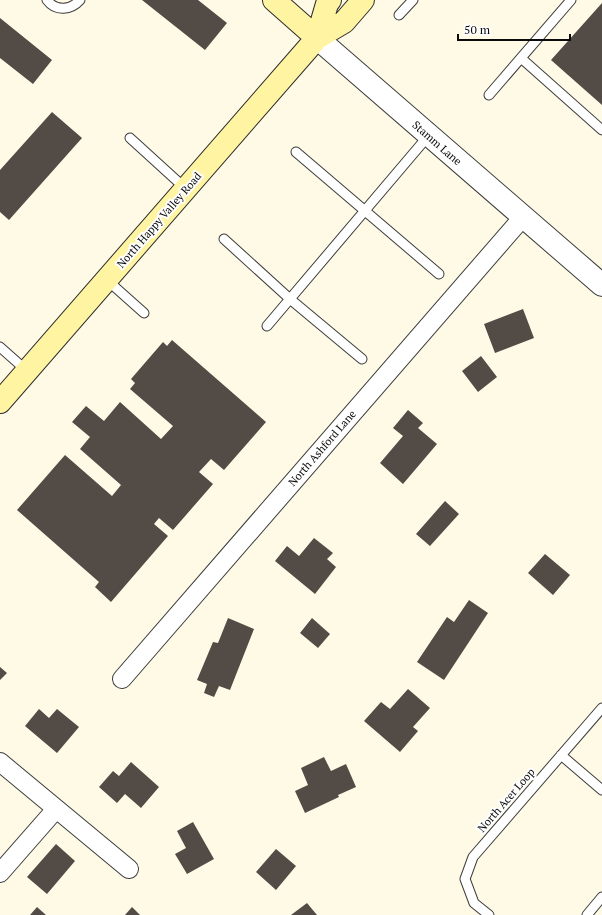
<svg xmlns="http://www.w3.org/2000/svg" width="602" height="915" font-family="'PT Serif',serif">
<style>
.building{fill:#534b46}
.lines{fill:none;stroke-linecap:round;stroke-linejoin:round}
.service-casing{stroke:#3d3d3d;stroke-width:11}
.minor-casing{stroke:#3d3d3d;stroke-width:20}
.tertiary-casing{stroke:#3d3d3d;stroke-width:24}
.secondary-casing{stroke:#2c2c2c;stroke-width:24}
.service{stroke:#fff;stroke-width:9}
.minor{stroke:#fff;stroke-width:18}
.tertiary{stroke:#fff;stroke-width:22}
.secondary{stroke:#fff4a1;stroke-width:22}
.labels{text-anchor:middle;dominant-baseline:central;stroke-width:4;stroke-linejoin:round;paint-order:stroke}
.street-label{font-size:11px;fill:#0a0a0a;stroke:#fff}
</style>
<rect width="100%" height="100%" fill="#fffae6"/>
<!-- building -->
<path class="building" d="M142 0H198L227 23 205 50Z
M602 3V105L551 60Z
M0 18 52 60 33 84 0 58Z
M52 112 82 138 9 220 0 212V170Z
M523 309 534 338 495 353 484 324Z
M172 340 266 422 224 470 211 459 199 472 213 484 173 530 159 518 154 524 168 536 111 602 95 587 99 582 17 510 65 455 112 496 121 485 80 449 90 437 72 422 86 406 104 421 120 402 161 439 173 426 130 389 135 383 131 379 163 342 167 346Z
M481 356 497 377 478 392 462 371Z
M408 410 423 423 418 428 437 444 403 484 380 463 403 436 393 428Z
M445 501 459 514 430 546 416 534Z
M314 538 333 553 327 559 336 567 315 594 275 561 287 546 299 556Z
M545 554 570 575 553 595 528 573Z
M469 600 488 613 444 680 417 662 447 617 454 622Z
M228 618 254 629 230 690 219 686 214 697 204 693 207 684 197 680 213 642 218 643Z
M312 618 330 634 318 648 300 633Z
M0 667 7 673 0 680Z
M408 689 430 708 413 727 418 731 400 752 364 721 381 702 390 709Z
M39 709 49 718 57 709 79 727 57 753 25 726Z
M324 757 331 771 346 764 356 787 338 795 339 797 305 813 295 791 308 785 301 768Z
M131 762 159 787 141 808 125 794 117 803 99 787 113 771 119 776Z
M193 822 214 859 187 874 175 854 186 848 177 831Z
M56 844 75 861 47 894 27 877Z
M276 849 296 866 276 890 256 872Z
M307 903 317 915H291Z
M37 907 46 915H30Z
M132 907 140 915H125Z"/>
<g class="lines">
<defs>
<path id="service" d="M47 0C56 12 71 10 80 0
M399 15 413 0
M521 58 602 130
M489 95 571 0
M130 138 186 189
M296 152 439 274
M224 239 290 299 362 359
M107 280 144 313
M267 326 429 135
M0 347 27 371
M561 755 602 790
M489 915 474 903 465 879 473 857 602 708
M587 915 602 897"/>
<path id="minor" d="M122 679 523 217
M0 762 129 869
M0 873 56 809"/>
<path id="tertiary" d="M317 38 602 285"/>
<path id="secondary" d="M274 0 317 38
M317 38 327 4 330 0
M0 402 317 38 344 22 363 0"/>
</defs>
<!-- service casing -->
<use href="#service" class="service-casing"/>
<!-- minor casing -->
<use href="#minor" class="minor-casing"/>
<!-- tertiary casing -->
<use href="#tertiary" class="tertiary-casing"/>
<!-- secondary casing -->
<use href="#secondary" class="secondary-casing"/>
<!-- service -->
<use href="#service" class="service"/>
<!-- minor -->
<use href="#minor" class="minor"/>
<!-- tertiary -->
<use href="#tertiary" class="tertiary"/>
<!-- secondary -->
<use href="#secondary" class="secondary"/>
</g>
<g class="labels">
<!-- street labels -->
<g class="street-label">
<text transform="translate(437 143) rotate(41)">Stamm Lane</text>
<text transform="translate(159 220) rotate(-49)">North Happy Valley Road</text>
<text transform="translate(322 448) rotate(-49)">North Ashford Lane</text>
<text transform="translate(506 800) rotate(-49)">North Acer Loop</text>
</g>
</g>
<!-- scale -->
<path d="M458 34v6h112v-6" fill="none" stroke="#0a0a0a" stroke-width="2"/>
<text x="464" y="34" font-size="12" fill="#0a0a0a" stroke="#ffffff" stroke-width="3" paint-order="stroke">50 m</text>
</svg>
